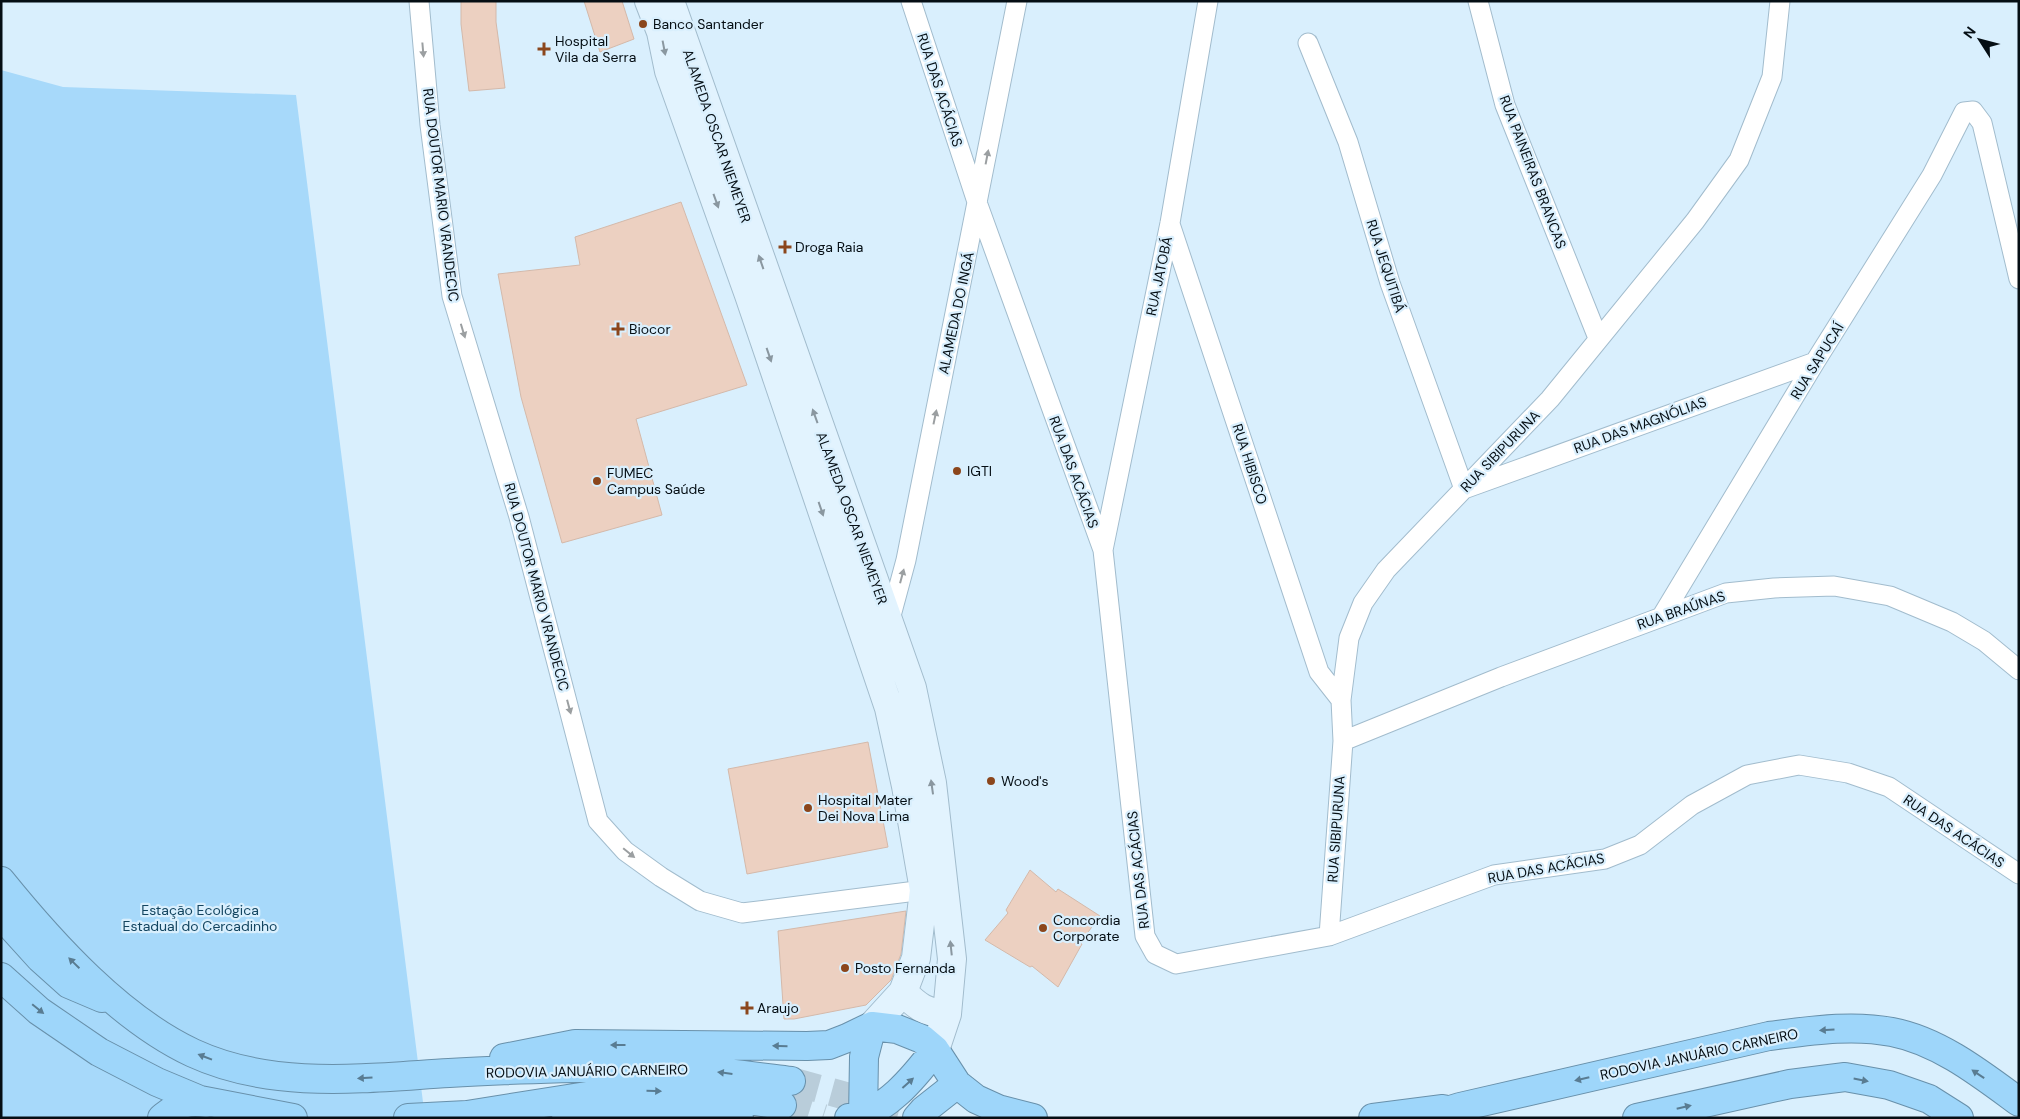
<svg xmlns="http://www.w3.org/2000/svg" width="2020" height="1119" font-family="'DM Sans',sans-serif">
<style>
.green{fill:#a7d9fa}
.building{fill:#ecd0c1;stroke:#d4b9aa}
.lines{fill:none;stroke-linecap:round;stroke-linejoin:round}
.highway-tunnel{stroke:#b9cdda;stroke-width:28;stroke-dasharray:28 14;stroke-linecap:butt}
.street-casing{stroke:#a2bccd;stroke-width:21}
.secondary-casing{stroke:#a2bccd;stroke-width:30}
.highway-casing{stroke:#6890aa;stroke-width:30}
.street{stroke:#fff;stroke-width:19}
.secondary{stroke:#e2f3fe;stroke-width:28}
.highway{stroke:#9ed6fa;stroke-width:28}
.oneway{fill:#8a97a0}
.oneway2{fill:#9b9fa1}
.oneway3{fill:#597c92}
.poi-dot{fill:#8b461c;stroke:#d9effd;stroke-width:2}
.labels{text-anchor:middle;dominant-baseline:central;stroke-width:4.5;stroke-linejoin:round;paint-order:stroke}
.poi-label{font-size:14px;fill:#050e14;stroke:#d9effd;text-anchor:start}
.street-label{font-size:14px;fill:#050e14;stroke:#d9effd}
.park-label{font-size:14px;fill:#134560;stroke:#d9effd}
</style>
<rect width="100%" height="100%" fill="#d9effd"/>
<!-- green -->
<path class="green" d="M1 70 63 87 296 95 425 1118H1Z"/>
<!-- building -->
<path class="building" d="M461 1H496V22L505 88 469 91 461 24Z
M584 1H622L634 39 600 52Z
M681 202 747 385 636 419 662 515 562 543 521 397 498 274 580 265 575 237Z
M868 742 888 847 747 874 728 769Z
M1030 870 1056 892 1058 889 1100 916 1080 943 1082 944 1058 987 1032 966 1030 967 985 940 1008 913 1006 910Z
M906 911 901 954 891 980 866 1005 794 1019H784L778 931Z"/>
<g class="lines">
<!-- highway-tunnel -->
<path class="highway-tunnel" d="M791 1081 926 1118
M782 1105 823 1118"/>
<defs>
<path id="street" d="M419 1 430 125 452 296 519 517 598 821 625 851 661 877 700 901 742 913 924 890
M911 1 978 205 1103 550 1145 936 1155 954 1176 964 1329 936 1494 875 1605 859 1640 845 1692 805 1747 775 1799 765 1848 773 1889 787 2019 874
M1478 1 1505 105 1598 338
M1308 43 1348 142 1390 283 1464 489 1815 362
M1170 224 1319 672 1341 700
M1103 550 1170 223 1208 1
M1662 616 1815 362 1932 175 1964 112 1973 111 1982 123 2019 279
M889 623 906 560 1017 1
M1343 741 1501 677 1726 593 1774 588 1834 586 1890 596 1952 622 1984 641 2019 670
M1329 936 1343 741 1341 700 1349 638 1363 603 1386 570 1550 399 1695 221 1739 160 1772 77 1780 1"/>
<path id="secondary" d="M649 1 661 32 669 71 749 295 889 708 906 786 924 890 916 958 903 992 872 1026
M670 1 912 688 932 783 952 959 947 1014 935 1050
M903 992C918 1007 926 1013 947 1014"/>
<path id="highway" d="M1 881C52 944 120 1019 193 1053 273 1090 365 1078 449 1073 508 1069 568 1068 627 1067 682 1066 736 1074 791 1081
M1 915 40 958 69 984 102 998
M1 977 39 1011 99 1052 157 1082 200 1100 293 1118
M504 1058 575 1044 807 1046 829 1045 847 1038 872 1026 897 1029 922 1039 935 1050 957 1084 976 1099 998 1109 1033 1118
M566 1114 684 1111 726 1115 739 1118
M162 1118C180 1104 184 1100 207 1103
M408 1118 467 1115 625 1090 696 1092 782 1105
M849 1118C885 1114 915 1076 935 1050
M863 1118 864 1057 872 1026
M917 1118 924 1110 957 1084
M1373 1118 1443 1109
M1424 1118 1460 1107 1769 1036C1809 1031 1851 1024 1892 1032 1939 1041 1981 1074 2019 1102
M1637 1118 1790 1084 1845 1077 1889 1085 1929 1099 1959 1118"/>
</defs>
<!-- street casing -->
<use href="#street" class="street-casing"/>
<!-- secondary casing -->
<use href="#secondary" class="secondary-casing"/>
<!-- highway casing -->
<use href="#highway" class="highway-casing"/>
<!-- street -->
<use href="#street" class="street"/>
<!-- secondary -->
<use href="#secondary" class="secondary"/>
<!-- highway -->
<use href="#highway" class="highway"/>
</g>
<!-- one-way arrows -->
<defs><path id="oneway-solid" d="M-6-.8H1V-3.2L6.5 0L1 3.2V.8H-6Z" transform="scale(1.25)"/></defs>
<g class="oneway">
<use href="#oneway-solid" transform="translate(664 48) rotate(79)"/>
<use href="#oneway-solid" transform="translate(716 201) rotate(70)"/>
<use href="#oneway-solid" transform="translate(761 262) rotate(-109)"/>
<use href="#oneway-solid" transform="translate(769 355) rotate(71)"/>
<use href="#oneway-solid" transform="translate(815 416) rotate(-110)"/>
<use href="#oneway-solid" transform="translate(821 509) rotate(71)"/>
<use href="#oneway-solid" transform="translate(932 787) rotate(-98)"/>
<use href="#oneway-solid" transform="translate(951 948) rotate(-96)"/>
</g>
<g class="oneway2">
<use href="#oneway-solid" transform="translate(423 50) rotate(85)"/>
<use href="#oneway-solid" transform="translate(987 157) rotate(-79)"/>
<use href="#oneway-solid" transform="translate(463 331) rotate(73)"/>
<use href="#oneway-solid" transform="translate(935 417) rotate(-78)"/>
<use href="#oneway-solid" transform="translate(902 576) rotate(-75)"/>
<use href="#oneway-solid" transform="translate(569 707) rotate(75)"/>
<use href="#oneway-solid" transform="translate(629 853) rotate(39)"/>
</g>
<g class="oneway3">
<use href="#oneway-solid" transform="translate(74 963) rotate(-136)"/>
<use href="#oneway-solid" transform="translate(38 1009) rotate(39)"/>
<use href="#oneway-solid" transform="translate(1827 1030) rotate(177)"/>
<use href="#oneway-solid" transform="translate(618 1045) rotate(-180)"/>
<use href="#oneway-solid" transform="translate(780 1046) rotate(-179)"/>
<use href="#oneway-solid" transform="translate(205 1057) rotate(-159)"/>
<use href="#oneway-solid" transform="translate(725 1073) rotate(-173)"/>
<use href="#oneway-solid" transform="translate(1978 1074) rotate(-146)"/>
<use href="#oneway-solid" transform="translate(365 1078) rotate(177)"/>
<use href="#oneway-solid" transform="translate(1582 1079) rotate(167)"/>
<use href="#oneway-solid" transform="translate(1861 1080) rotate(11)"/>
<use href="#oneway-solid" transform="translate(908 1083) rotate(-42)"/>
<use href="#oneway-solid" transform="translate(654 1091) rotate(2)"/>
<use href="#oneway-solid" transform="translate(1684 1107) rotate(-13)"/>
</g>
<!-- markers -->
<g class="poi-dot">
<circle cx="643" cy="24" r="5"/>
<path d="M541.5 41.5h5v5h5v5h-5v5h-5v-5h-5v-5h5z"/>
<path d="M782.5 239.5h5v5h5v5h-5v5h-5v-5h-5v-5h5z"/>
<path d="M615.5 321.5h5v5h5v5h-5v5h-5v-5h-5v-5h5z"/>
<circle cx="957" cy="471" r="5"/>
<circle cx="597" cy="481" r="5"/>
<circle cx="991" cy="781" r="5"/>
<circle cx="808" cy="808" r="5"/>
<circle cx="1043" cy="928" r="5"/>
<circle cx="845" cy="968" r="5"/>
<path d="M744.5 1000.5h5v5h5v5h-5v5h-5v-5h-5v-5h5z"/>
</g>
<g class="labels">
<!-- poi labels -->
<g class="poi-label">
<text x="653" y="24">Banco Santander</text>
<text x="555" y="41">Hospital<tspan x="555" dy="16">Vila da Serra</tspan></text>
<text x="795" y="247">Droga Raia</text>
<text x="629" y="329">Biocor</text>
<text x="967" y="471">IGTI</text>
<text x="607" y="473">FUMEC<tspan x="607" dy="16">Campus Saúde</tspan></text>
<text x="1001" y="781">Wood's</text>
<text x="818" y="800">Hospital Mater<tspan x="818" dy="16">Dei Nova Lima</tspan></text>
<text x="1053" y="920">Concordia<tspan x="1053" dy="16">Corporate</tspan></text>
<text x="855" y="968">Posto Fernanda</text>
<text x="757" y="1008">Araujo</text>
</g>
<!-- street labels -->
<g class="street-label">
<text transform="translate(940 90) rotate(72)">RUA DAS ACÁCIAS</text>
<text transform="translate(717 136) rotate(71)">ALAMEDA OSCAR NIEMEYER</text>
<text transform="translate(1533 172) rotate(69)">RUA PAINEIRAS BRANCAS</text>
<text transform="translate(441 195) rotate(83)">RUA DOUTOR MARIO VRANDECIC</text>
<text transform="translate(1386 266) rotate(72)">RUA JEQUITIBÁ</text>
<text transform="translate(1159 276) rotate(-78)">RUA JATOBÁ</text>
<text transform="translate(956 313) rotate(-78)">ALAMEDA DO INGÁ</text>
<text transform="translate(1817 361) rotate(-58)">RUA SAPUCAÍ</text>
<text transform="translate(1640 425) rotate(-20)">RUA DAS MAGNÓLIAS</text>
<text transform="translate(1500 451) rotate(-46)">RUA SIBIPURUNA</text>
<text transform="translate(1250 464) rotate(72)">RUA HIBISCO</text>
<text transform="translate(1074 472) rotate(70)">RUA DAS ACÁCIAS</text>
<text transform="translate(852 518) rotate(70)">ALAMEDA OSCAR NIEMEYER</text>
<text transform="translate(537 587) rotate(75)">RUA DOUTOR MARIO VRANDECIC</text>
<text transform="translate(1681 610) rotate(-19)">RUA BRAÚNAS</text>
<text transform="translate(1336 829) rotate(-86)">RUA SIBIPURUNA</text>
<text transform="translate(1954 831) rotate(34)">RUA DAS ACÁCIAS</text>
<text transform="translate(1546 868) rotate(-10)">RUA DAS ACÁCIAS</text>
<text transform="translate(1138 870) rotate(-96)">RUA DAS ACÁCIAS</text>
<text transform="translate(1699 1054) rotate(-12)">RODOVIA JANUÁRIO CARNEIRO</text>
<text transform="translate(587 1071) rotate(-1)">RODOVIA JANUÁRIO CARNEIRO</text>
</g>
<!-- park labels -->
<g class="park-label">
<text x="200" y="910">Estação Ecológica<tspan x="200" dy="16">Estadual do Cercadinho</tspan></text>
</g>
</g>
<!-- border -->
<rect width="2020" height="1119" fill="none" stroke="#050e14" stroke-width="5"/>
<!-- north arrow -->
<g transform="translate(1980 40) rotate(306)" stroke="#d9effd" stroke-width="4" paint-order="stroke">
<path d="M0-4L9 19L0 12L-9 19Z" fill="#050e14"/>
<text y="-8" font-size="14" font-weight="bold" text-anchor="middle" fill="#050e14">N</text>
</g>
</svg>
